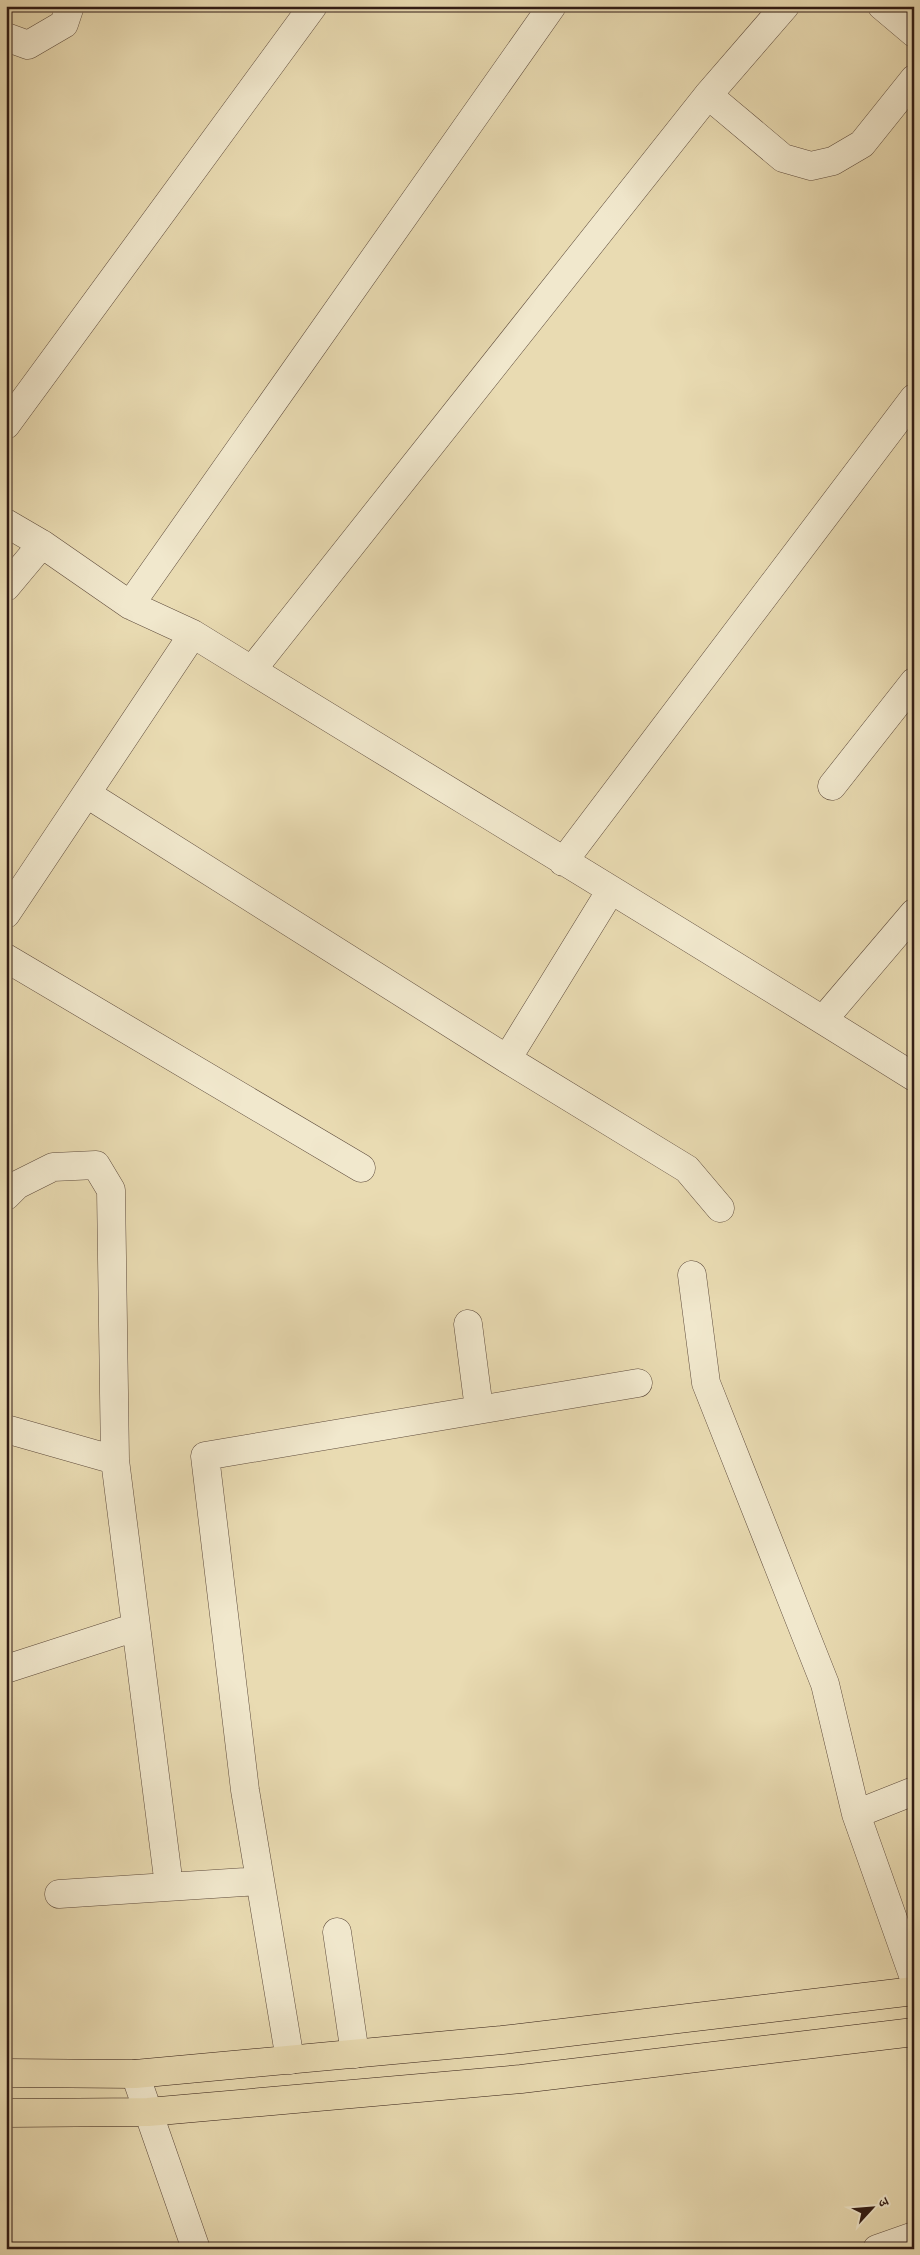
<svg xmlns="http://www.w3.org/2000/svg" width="920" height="2255" font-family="Cardo,'Noto Serif Devanagari',serif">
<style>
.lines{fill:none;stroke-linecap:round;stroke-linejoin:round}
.minor-casing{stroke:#5e4b3c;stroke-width:29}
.major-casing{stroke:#301b14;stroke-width:29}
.minor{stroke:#f1e8cd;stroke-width:28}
.major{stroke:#e9dbb2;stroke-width:28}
</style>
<rect width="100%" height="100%" fill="#e9dbb2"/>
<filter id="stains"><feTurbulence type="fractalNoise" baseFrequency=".004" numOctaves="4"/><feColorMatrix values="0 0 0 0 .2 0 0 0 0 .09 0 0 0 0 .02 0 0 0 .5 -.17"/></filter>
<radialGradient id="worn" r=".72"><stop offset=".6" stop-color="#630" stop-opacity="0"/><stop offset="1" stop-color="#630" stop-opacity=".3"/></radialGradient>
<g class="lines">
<defs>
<path id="minor" d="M882 6 914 33
M6 37 28 45 64 24 70 6
M708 95 783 158 811 166 833 161 862 144 914 79
M6 425 313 6
M6 523 42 544 130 605 193 634C433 782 675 927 914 1077
M6 587 42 544
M130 605 552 6
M252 670 708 95 785 6
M832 786 914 682
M87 794 507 1059 687 1169 720 1208
M563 862 914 398
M6 914 193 634
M6 958 361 1168
M823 1020 914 913
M507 1059 611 890
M6 1196 17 1185 53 1167 96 1165 111 1190 115 1460 169 1886
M692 1275 706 1383 825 1684 856 1814
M468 1324 479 1409
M6 1429 115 1460
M6 1669 136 1627
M914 1791 856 1814 914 1978
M59 1894 260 1881
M337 1932 355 2054
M290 2060 245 1790 205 1456 638 1383
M135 2074 196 2249
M877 2249 914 2236"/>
<path id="major" d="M6 2073 135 2074 502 2040 914 1991
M6 2113 148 2112 521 2079 914 2032"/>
</defs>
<!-- minor casing -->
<use href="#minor" class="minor-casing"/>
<!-- major casing -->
<use href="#major" class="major-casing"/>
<!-- minor -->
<use href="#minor" class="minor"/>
<!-- major -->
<use href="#major" class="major"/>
</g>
<!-- margin -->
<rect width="920" height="2255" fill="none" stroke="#e9dbb2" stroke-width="25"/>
<rect x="8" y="8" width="905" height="2240" fill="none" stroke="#301b14" stroke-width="2.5"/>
<rect x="12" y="12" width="895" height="2230" fill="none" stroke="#301b14"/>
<!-- north arrow -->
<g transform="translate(872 2208) rotate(64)" stroke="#f1e8cd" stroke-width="4" paint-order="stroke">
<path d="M0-4L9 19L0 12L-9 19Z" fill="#301b14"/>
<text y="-8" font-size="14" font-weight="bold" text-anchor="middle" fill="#301b14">उ</text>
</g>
<rect width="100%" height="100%" filter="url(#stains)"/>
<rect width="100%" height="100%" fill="url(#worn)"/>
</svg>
